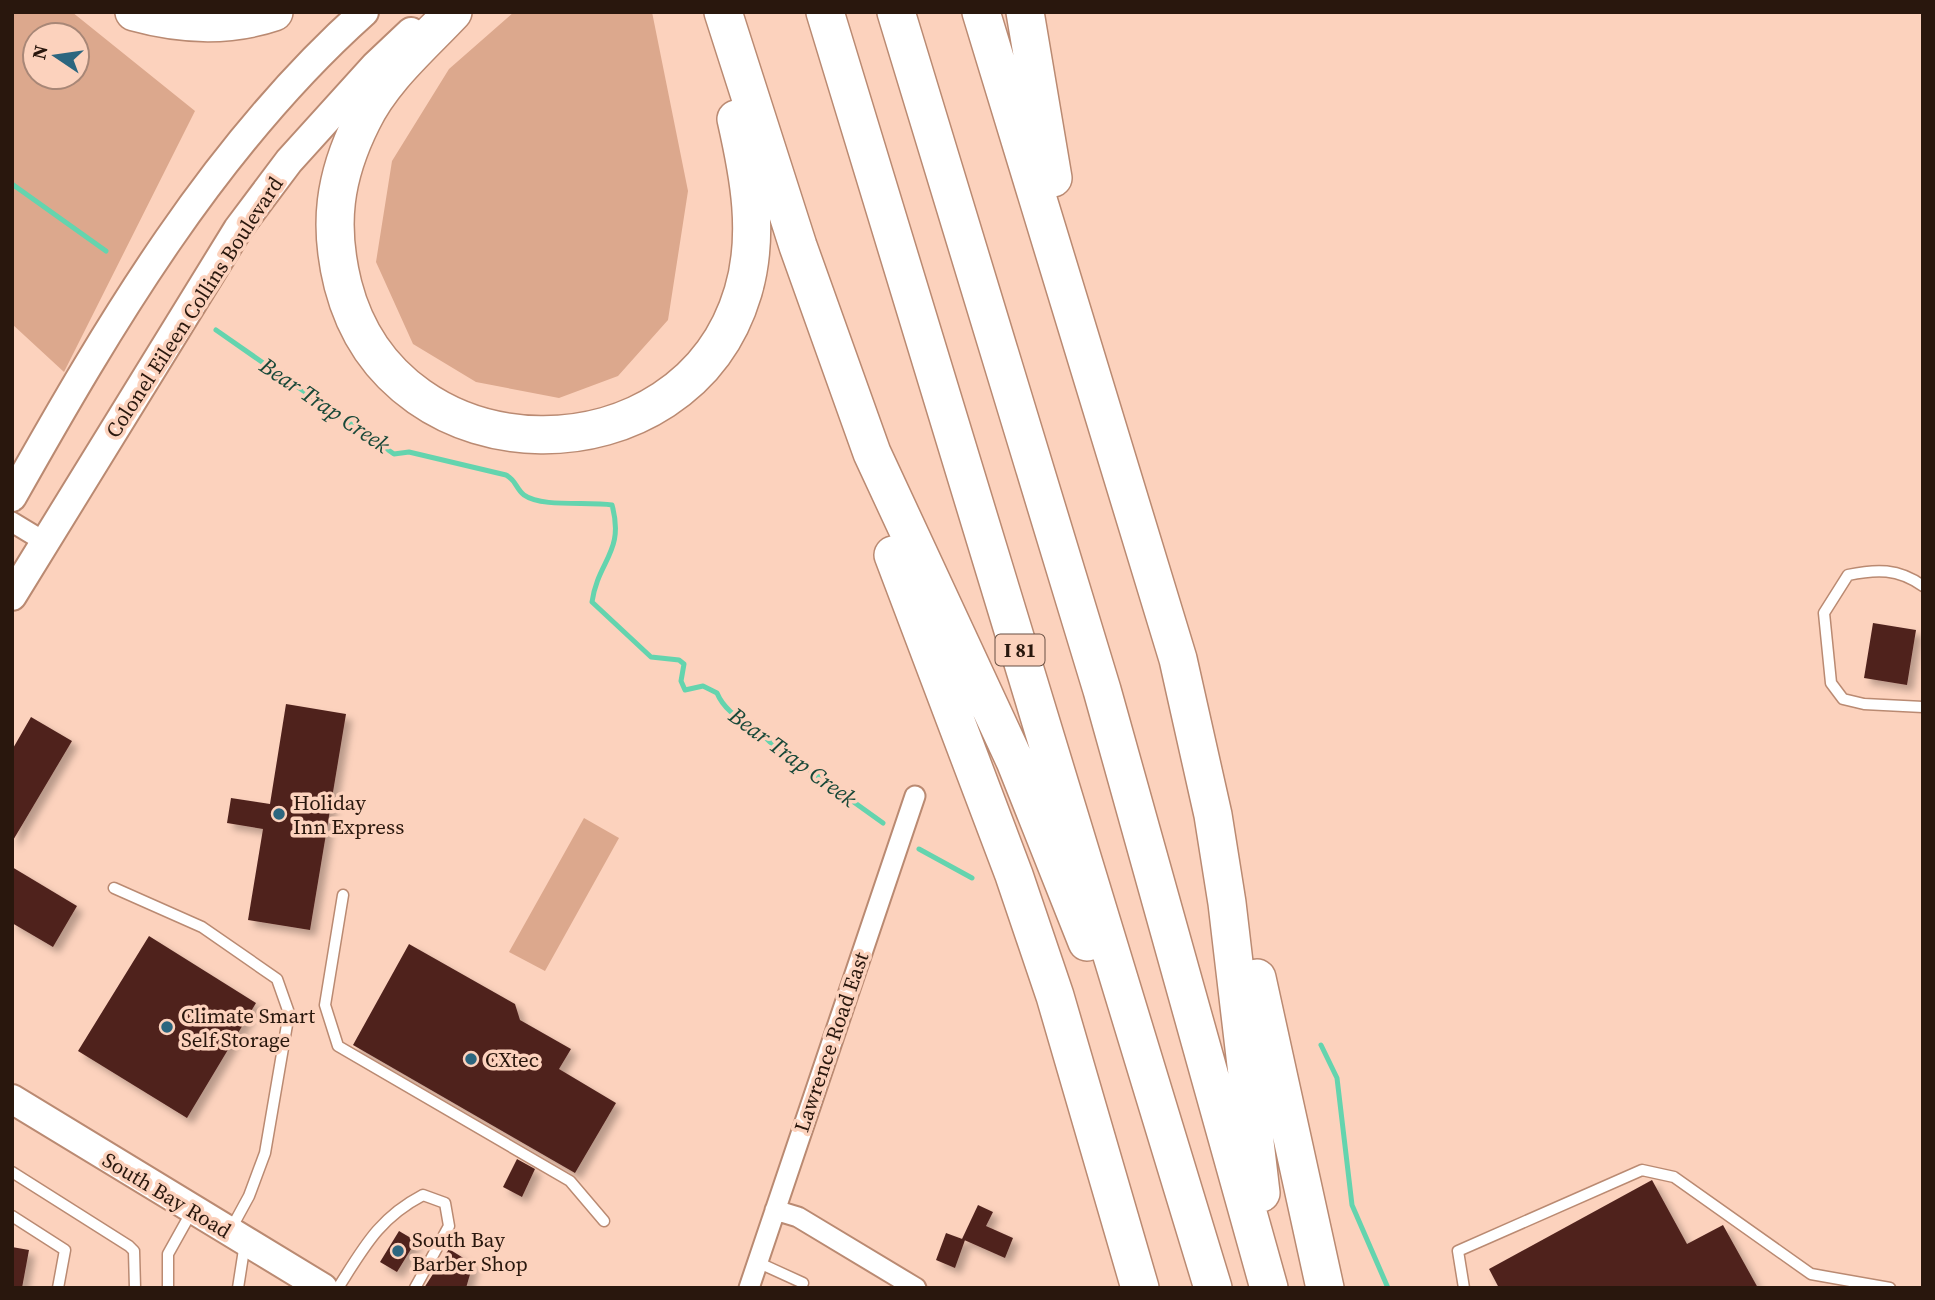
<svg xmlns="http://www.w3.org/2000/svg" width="1935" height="1300" font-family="'Source Serif 4',serif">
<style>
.green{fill:#dca88d;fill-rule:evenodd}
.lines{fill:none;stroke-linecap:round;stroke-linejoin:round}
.stream{stroke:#64d4ae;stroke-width:5}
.building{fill:#50231e;filter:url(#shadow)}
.lane-casing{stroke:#ba8a72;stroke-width:13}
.street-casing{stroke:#ba8a72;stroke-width:23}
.secondary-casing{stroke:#ba8a72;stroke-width:32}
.highway-casing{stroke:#ba8a72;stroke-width:40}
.lane{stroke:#fff;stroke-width:10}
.street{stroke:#fff;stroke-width:19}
.secondary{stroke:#fff;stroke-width:28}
.highway{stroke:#fff;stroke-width:37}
.poi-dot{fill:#2c667f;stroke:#fcd2bd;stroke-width:2.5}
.labels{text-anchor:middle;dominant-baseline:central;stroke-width:7;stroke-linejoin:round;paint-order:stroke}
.shield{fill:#fcd2bd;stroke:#684f42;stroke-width:2}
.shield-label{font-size:19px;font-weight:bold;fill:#29170d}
.street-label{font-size:21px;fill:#29170d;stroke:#fcd2bd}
.poi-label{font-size:21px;fill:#29170d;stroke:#fcd2bd;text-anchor:start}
.water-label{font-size:23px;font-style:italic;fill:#184838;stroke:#fcd2bd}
</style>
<defs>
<filter id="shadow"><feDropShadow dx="6" dy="6" stdDeviation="3.5" flood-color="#0004"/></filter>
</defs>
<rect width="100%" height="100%" fill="#fcd2bd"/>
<!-- green -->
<path class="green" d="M12 12H72L195 111 64 372 12 324ZM35 35H77V77H35Z
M514 12H652L688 191 668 320 618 376 559 398 476 382 413 344 376 262 392 161 449 69Z
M584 818 619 838 545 971 509 952Z"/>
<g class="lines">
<!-- stream -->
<path class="stream" d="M12 184 106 251
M216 330 394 454 409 452 506 475C516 480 516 489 524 495 542 508 589 501 612 505 625 552 598 560 592 602L651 657 679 660 684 664 681 681 685 690 703 686 717 693C727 717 753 724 770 742L883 823
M919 849 972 878
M1321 1045 1337 1078 1352 1205 1388 1288"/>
</g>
<!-- building -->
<path class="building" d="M1873 623 1916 630 1907 685 1864 678Z
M286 704 346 714 310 930 248 920 263 829 227 823 231 798 270 804Z
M31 717 72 741 12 842V750Z
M12 867 77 906 53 947 12 923Z
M149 936 256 1003 187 1118 78 1051Z
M409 944 515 1004 520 1020 571 1049 559 1069 616 1103 575 1173 353 1045Z
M517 1159 535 1169 522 1197 503 1187Z
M1652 1180 1687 1244 1723 1225 1758 1288H1499L1489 1269Z
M978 1205 993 1212 986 1226 1013 1238 1005 1258 962 1239Z
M399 1231 416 1241 397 1272 380 1262Z
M946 1233 965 1240 955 1268 936 1260Z
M12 1247 29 1250 22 1288H12Z
M449 1249 473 1264 466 1288H424Z"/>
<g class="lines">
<defs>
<path id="lane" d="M1923 586C1898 568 1876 569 1848 575L1824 613 1831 683 1843 699 1864 704 1923 707
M114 888 202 927 277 979 289 1013 265 1153 249 1196 231 1229
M343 895 325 1005 338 1046 570 1181 604 1221
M12 1172 129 1246 134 1251 135 1288
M12 1216 65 1250 58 1288
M757 1262 803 1283 801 1288
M168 1288V1254L192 1211
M238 1288 245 1243
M338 1288C364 1247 379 1218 423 1195L445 1203 449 1226 415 1288
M1464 1288 1458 1251 1642 1170 1674 1177 1811 1274 1890 1288"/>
<path id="street" d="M12 522 45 542
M775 1210 798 1217 916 1288
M749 1288 915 796"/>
<path id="secondary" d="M12 497C110 323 214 146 364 12
M12 596 238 229 289 161 375 66 411 32
M12 1099 323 1288"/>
<path id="highway" d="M134 12C181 25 227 28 274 12
M453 12C421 46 382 79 362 121 334 177 328 225 343 285 394 483 686 484 743 292 760 235 749 176 736 119
M723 12 798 246 872 453 1015 761 1087 942
M825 12 1213 1288
M896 12 1102 690 1269 1288
M981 12 1178 659 1213 815 1227 903 1261 1193
M1025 12 1053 178
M893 555 1014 875 1055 996 1140 1288
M1257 978 1325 1288"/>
</defs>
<!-- lane casing -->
<use href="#lane" class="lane-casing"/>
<!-- street casing -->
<use href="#street" class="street-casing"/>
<!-- secondary casing -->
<use href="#secondary" class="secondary-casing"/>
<!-- highway casing -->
<use href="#highway" class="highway-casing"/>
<!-- lane -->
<use href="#lane" class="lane"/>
<!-- street -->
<use href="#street" class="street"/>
<!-- secondary -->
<use href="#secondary" class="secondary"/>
<!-- highway -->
<use href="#highway" class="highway"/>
</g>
<!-- markers -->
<g class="poi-dot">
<circle cx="279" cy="814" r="7"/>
<circle cx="167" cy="1027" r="7"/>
<circle cx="471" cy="1059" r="7"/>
<circle cx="398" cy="1251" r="7"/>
</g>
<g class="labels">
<!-- shield labels -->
<rect class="shield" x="995.5" y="634.5" width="49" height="31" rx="5"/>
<g class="shield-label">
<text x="1020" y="650">I 81</text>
</g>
<!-- street labels -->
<g class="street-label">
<text transform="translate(194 307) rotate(-57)">Colonel Eileen Collins Boulevard</text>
<text transform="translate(831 1042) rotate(-71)">Lawrence Road East</text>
<text transform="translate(167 1195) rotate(31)">South Bay Road</text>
</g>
<!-- poi labels -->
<g class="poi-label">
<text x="293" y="802">Holiday<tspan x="293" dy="24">Inn Express</tspan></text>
<text x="181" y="1015">Climate Smart<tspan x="181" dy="24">Self Storage</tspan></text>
<text x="485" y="1059">CXtec</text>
<text x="412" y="1239">South Bay<tspan x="412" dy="24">Barber Shop</tspan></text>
</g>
<!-- water labels -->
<g class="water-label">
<text transform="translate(325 405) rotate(34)">Bear Trap Creek</text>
<text transform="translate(793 757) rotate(36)">Bear Trap Creek</text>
</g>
</g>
<!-- border -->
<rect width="1935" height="1300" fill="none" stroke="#29170d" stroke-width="28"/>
<!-- north arrow -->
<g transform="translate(56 56) rotate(283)"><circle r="33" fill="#fcd2bd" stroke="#a88777" stroke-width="2"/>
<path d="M0-5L12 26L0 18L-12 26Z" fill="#2c667f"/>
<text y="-10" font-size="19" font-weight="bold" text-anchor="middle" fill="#29170d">N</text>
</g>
</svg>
